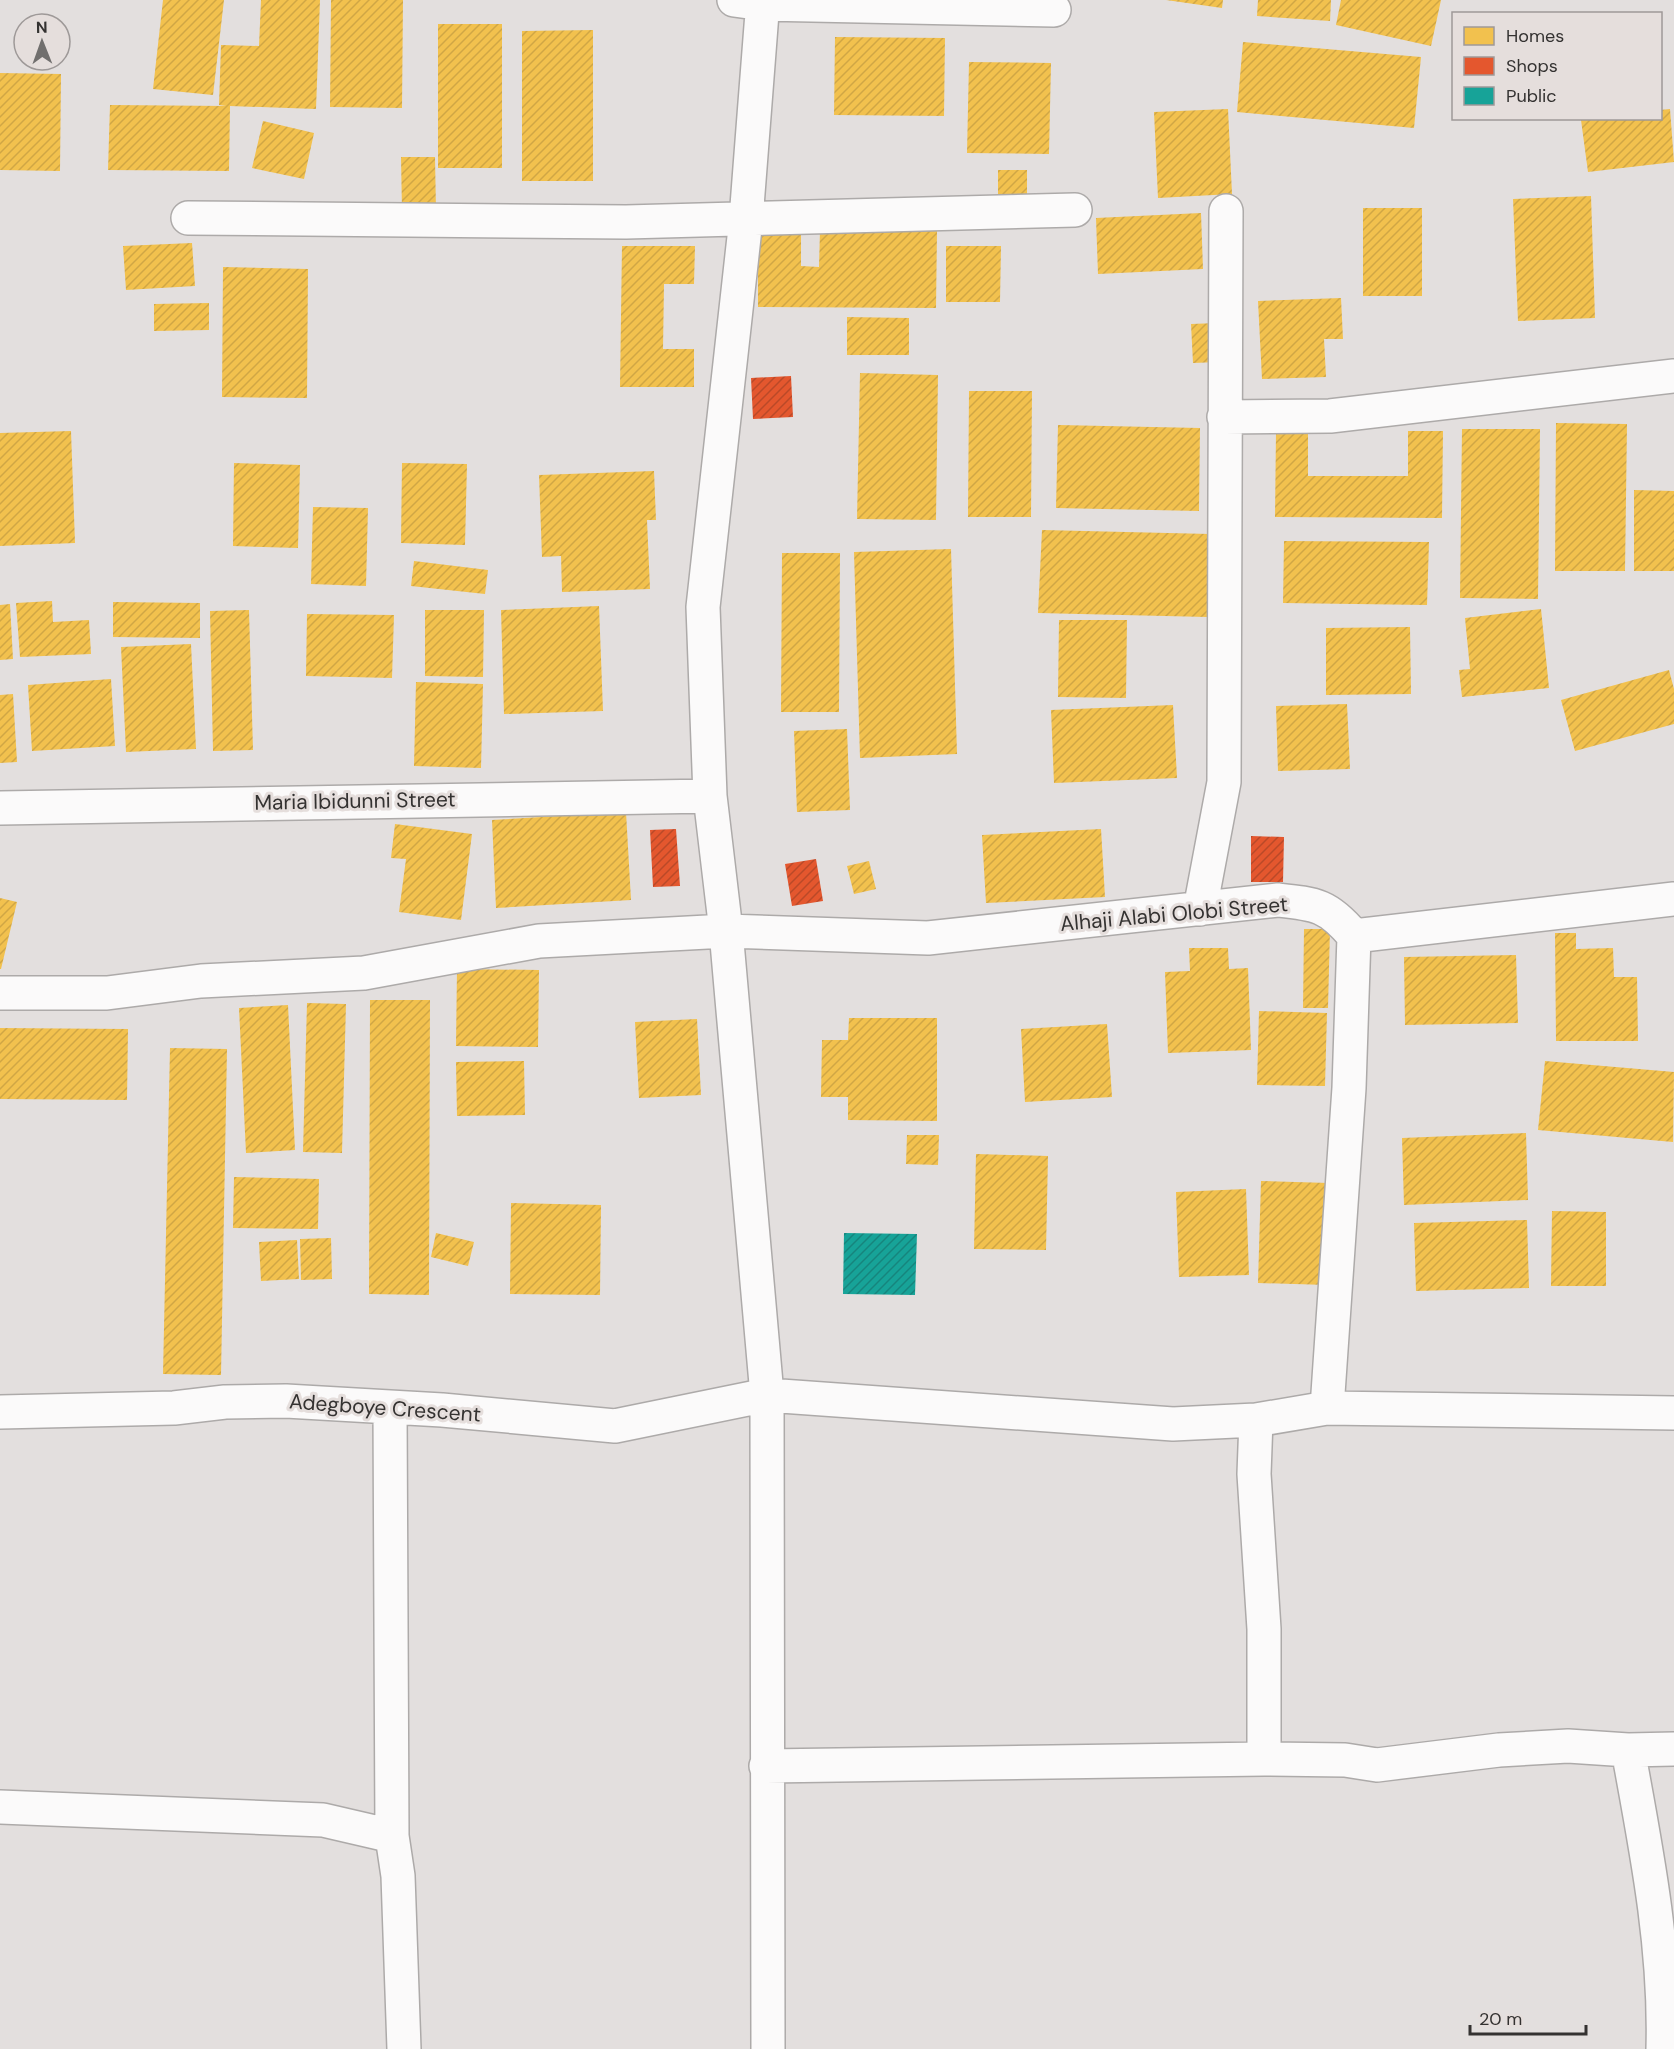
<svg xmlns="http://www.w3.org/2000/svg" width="1674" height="2049" font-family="'DM Sans',sans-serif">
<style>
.homes{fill:url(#homes-hatch)}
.shops{fill:url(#shops-hatch)}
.public{fill:url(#public-hatch)}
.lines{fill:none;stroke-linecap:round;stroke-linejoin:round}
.minor-casing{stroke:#adaaa9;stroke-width:36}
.minor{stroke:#fbfafa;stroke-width:33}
.labels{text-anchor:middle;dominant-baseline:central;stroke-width:6;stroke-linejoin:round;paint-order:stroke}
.street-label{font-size:21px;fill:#343231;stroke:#e5dedc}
</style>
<defs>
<pattern id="homes-hatch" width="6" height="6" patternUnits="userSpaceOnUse" patternTransform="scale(1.5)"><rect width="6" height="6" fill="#f2c14e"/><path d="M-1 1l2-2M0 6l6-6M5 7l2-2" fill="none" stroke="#d0a645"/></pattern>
<pattern id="shops-hatch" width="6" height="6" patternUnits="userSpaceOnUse" patternTransform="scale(1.5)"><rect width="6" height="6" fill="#e4572e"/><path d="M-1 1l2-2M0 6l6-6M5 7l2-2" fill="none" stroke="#ba4928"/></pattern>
<pattern id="public-hatch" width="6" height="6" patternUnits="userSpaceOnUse" patternTransform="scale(1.5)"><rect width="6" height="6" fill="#17a398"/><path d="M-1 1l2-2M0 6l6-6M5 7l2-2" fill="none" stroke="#16857d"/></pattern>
</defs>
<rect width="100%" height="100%" fill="#e3dfde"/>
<!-- homes -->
<path class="homes" d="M163 0H224L213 95 153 89Z
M261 0H320L316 109 230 106 229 171 108 170 110 105 226 106 219 105 221 45 259 46Z
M331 0H403L402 108 330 107Z
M1166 0H1223L1222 8Z
M1258 0H1331L1330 21 1257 16Z
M1341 0H1441L1431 46 1336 25Z
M438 24H502V168H438Z
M593 30V181H522V31Z
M835 37 945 38 944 116 834 115Z
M1243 42 1421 57 1414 128 1237 112Z
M969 62 1051 63 1049 154 967 153Z
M0 73 61 74 60 171 0 170Z
M1228 109 1232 194 1158 198 1154 112Z
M1670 109 1674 162 1588 172 1581 120 1660 118V110Z
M263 121 314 133 304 179 252 168Z
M401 157H435L436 211H402Z
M998 170H1027V200L998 199Z
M1591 196 1595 318 1518 321 1513 199Z
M1363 208H1422V296H1363Z
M1201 213 1203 269 1098 274 1096 218Z
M758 229H801V266L819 267 820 230 937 231 936 308 758 307Z
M192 243 195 286 126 290 123 246Z
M622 246H695L694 284H664L663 349H694V387H620Z
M946 246H1001L1000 302H946Z
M223 267 308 269 307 398 222 397Z
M1341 298 1343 339H1324L1326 377 1262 379 1258 301Z
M209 303V330L154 331V304Z
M847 317 909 318V355H847Z
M1217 323 1219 362 1193 363 1191 324Z
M860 373 938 375 936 520 857 519Z
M969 391H1032L1031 517H968Z
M1556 423 1627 424 1625 571H1555Z
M1058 425 1200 428 1199 511 1056 508Z
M1462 429H1540L1538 599 1460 598Z
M71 431 75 543 0 546V433Z
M1408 431H1443L1442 518 1275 517 1276 432H1308V476H1408Z
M234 463 300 465 298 548 233 546Z
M402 463 467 464 465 545 401 543Z
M654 471 656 520H647L650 589 562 592 561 556 542 557 539 475Z
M1634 490 1674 491V571H1634Z
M313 507 368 508 366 586 311 584Z
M1042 530 1210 534 1207 617 1038 613Z
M1284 541 1429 542 1427 605 1283 603Z
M951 549 957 754 860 758 854 552Z
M782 553H840L839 712H781Z
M414 561 488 570 485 594 411 586Z
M52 601 53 622 89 620 91 654 20 657 16 603Z
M113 602 200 603V638L113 637Z
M10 604 13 659 0 660V605Z
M599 606 603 711 504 714 501 610Z
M1541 609 1549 688 1462 697 1459 670 1470 669 1465 618Z
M249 610 253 750 213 751 210 611Z
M425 610H484L483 677 425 676Z
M307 614 394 615 392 678 306 676Z
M1059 620H1127L1126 698 1058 697Z
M1410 627 1411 694 1326 695V628Z
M191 644 196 749 126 752 121 647Z
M1669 670 1674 689V724L1575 751 1561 700Z
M111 679 115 746 32 751 28 685Z
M416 682 483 684 481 768 414 766Z
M13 694 17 762 0 763V695Z
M1347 704 1350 769 1278 771 1276 706Z
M1173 705 1177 778 1054 783 1051 710Z
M847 729 850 810 797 812 794 731Z
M626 812 631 900 496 908 492 820Z
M395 824 472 834 461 920 399 912 406 859 391 858Z
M1101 829 1105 897 986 903 982 835Z
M869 861 876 889 854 894 847 866Z
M0 898 17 902 1 969H0Z
M1304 929H1330L1328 1008H1303Z
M1555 933H1576V949L1613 948 1614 977H1637L1638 1041H1556Z
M1189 948H1228L1229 969 1248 968 1251 1050 1168 1053 1165 972 1190 971Z
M1516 955 1518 1023 1405 1025 1404 957Z
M457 969 539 970 538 1047 456 1046Z
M370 1000H430L429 1295 369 1294Z
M307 1003 346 1004 342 1153 303 1152Z
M288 1005 295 1150 246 1153 239 1008Z
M1259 1011 1327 1013 1325 1086 1257 1085Z
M849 1018H937V1121L848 1120V1097H821L822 1040H848Z
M697 1019 701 1095 639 1098 635 1022Z
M1107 1024 1112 1097 1025 1102 1021 1029Z
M0 1028 128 1029 127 1100 0 1099Z
M170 1048 227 1049 221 1375 163 1374Z
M524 1061 525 1115 457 1116 456 1062Z
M1545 1061 1674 1072 1673 1142 1538 1130Z
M1526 1133 1528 1200 1404 1205 1402 1138Z
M907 1135H939L938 1165 906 1164Z
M976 1154 1048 1156 1046 1250 974 1249Z
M234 1177 319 1179 318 1229 233 1228Z
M1261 1181 1329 1183 1327 1285 1258 1283Z
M1246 1189 1249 1275 1179 1277 1176 1192Z
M511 1203 601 1205 600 1295 510 1294Z
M1552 1211 1606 1212V1286H1551Z
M1527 1220 1529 1288 1416 1291 1414 1223Z
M436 1233 474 1242 468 1266 431 1257Z
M331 1238 332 1279 301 1280 300 1239Z
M297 1240 299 1279 261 1281 259 1242Z"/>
<!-- shops -->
<path class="shops" d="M791 376 793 417 753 419 751 378Z
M676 829 680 886 653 887 650 830Z
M1251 836 1284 837 1283 882H1251Z
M816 859 823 901 792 906 785 864Z"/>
<!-- public -->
<path class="public" d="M844 1233 917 1234 915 1295 843 1294Z"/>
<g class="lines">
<defs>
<path id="minor" d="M734 0 763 4 1054 10
M763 0 746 219 703 607 710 796 726 931 767 1395 768 2049
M188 218 626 222 1075 210
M1224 417 1330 416 1674 376
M0 808 710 796
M1200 909 1224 782 1226 211
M1354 936 1674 899
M0 993H107L201 981 364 973 539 941 726 931 928 938 1278 900C1316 904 1328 905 1354 936L1349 1088 1327 1408
M390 1408 392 1836
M0 1412 174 1408 225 1402 286 1401 442 1410 615 1426 767 1395 1173 1424 1256 1420 1254 1474 1264 1629V1759L1345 1760 1377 1765 1499 1750 1568 1746 1628 1750 1674 1749
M1256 1420 1327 1408 1674 1413
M1628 1750C1646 1848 1666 1948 1663 2049
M766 1766 1264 1759
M0 1807 323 1820 392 1836 398 1876 404 2049"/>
</defs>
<!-- minor casing -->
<use href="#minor" class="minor-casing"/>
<!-- minor -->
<use href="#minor" class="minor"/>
</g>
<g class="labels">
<!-- street labels -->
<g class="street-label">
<text transform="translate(355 801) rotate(-1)">Maria Ibidunni Street</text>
<text transform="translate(1174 914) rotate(-5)">Alhaji Alabi Olobi Street</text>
<text transform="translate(385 1408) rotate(4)">Adegboye Crescent</text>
</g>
</g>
<!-- legend -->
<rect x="1452" y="12" width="210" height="108" fill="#e5dedc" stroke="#9e9998" stroke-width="1.5"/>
<rect x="1464" y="27" width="30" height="18" fill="#f2c14e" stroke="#9e9998" stroke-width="1.5"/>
<text x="1506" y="42" font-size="18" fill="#343231">Homes</text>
<rect x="1464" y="57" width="30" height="18" fill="#e4572e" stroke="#9e9998" stroke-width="1.5"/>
<text x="1506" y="72" font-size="18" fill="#343231">Shops</text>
<rect x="1464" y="87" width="30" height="18" fill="#17a398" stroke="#9e9998" stroke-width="1.5"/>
<text x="1506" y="102" font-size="18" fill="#343231">Public</text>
<!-- north arrow -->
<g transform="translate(42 42) rotate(359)"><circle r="28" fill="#e5dedc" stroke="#9e9998" stroke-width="1.5"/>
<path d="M0-4.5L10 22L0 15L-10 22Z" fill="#716f6e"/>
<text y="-9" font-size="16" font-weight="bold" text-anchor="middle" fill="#343231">N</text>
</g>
<!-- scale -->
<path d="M1470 2025v9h116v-9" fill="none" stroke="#343231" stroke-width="3"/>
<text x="1479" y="2025" font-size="18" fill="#343231" stroke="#e5dedc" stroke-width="4.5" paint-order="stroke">20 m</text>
</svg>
